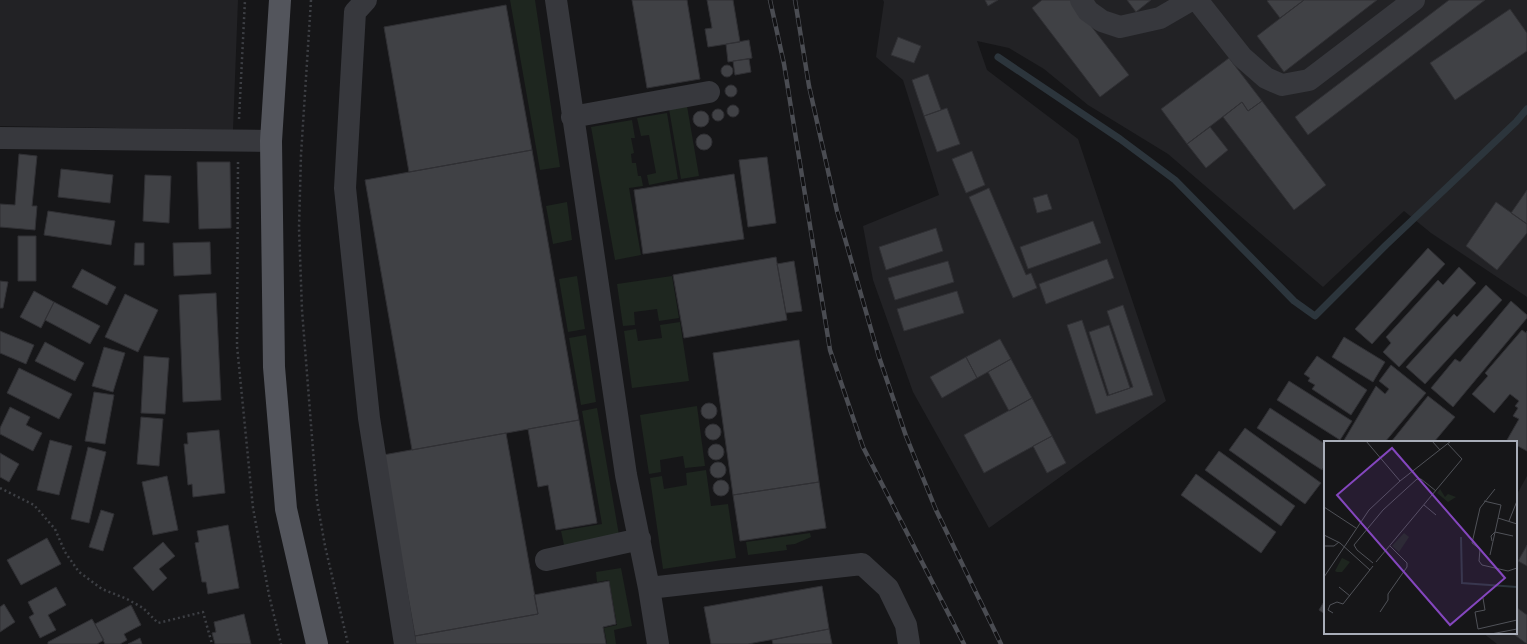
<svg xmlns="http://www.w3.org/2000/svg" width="1527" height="644" font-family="'Sofia Sans Condensed',sans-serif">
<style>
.built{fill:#222225}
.green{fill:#1e261f}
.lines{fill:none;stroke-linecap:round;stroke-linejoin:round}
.stream{stroke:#2c353c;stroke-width:7}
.building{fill:#404145;stroke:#303034}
.path{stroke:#3d3f44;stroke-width:2.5;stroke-dasharray:2 3;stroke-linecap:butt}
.minor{stroke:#37383d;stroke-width:22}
.major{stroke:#53555c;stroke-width:22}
.rail-casing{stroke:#4a4c52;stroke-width:4.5}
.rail{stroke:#111113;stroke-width:3;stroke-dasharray:9;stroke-linecap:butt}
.inset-river{fill:none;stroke:#2c353c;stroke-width:2}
.inset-road{fill:none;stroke:#505258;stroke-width:1}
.view{fill:#8446be;fill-opacity:0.15;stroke:#8446be;stroke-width:2}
.inset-edge{fill:none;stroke:#a8adb8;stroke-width:2}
</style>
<rect width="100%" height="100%" fill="#161618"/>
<!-- built -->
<path class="built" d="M0 0H238L233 130 0 126Z
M883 0H1527V297L1431 233 1404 211 1323 287 1168 154 1088 105 1044 69 1009 48 977 41 987 70 1078 139 1166 401 989 528 913 392 873 280 863 226 939 195 903 80 876 57 884 2Z
M1527 476V644H1497L1483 633H1516V496Z"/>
<!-- green -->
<path class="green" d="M510 0H535L560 167 540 170Z
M687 106 699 176 681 179 669 109Z
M667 113 678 179 649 185 647 175 656 173 649 135 641 136 637 118Z
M632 120 635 138H631L634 153 631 154 632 163H636L638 176H641L643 186 629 188 641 255 615 260 591 127Z
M567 202 572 240 553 244 546 206Z
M577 276 585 329 568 332 559 279Z
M672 276 679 318 659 321 657 309 634 312 635 325 623 326 617 284Z
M680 322 689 381 632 388 624 331 636 329 638 341 662 338 660 325Z
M586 335 596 402 581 405 569 338Z
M697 406 705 466 685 468 683 456 660 460 661 472 649 474 640 415Z
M597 408 619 535 564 545 561 531 602 524 582 411Z
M706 470 711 506 728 504 736 558 663 569 650 478 662 476 664 489 687 485 686 473Z
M810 533 811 537 795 544 786 545 787 550 748 555 746 542Z
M621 568 632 626 614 630 616 644H607L604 628 617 625 609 580 597 582 596 572Z"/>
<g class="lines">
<!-- stream -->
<path class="stream" d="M998 57 1120 139 1175 180 1294 301 1315 316 1386 245 1516 122 1527 109"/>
</g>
<!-- building -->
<path class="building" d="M632 0H687L700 79 647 88Z
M707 0H733L740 42 708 47 705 29 712 28Z
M985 0H998L988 6Z
M1042 0H1071L1129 75 1100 97 1032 8Z
M1127 0H1151L1136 12Z
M1269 0H1304L1280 18 1267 1Z
M1304 0H1377L1284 72 1257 36Z
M1449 0H1485L1308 135 1295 117Z
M506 5 532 150 409 172 384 27Z
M1510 9 1527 33V51L1455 100 1430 63Z
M898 37 921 46 914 63 891 55Z
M749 40 752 58 728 62 726 44Z
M1229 58 1262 101 1248 111 1242 102 1187 144 1161 109Z
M749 59 751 72 735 75 733 61Z
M721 71a6 6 0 1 1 12 0a6 6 0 1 1-12 0Z
M928 74 941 110 924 116 912 80Z
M725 91a6 6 0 1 1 12 0a6 6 0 1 1-12 0Z
M1262 101 1326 185 1294 210 1223 117 1242 102 1248 111Z
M727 111a6 6 0 1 1 12 0a6 6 0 1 1-12 0Z
M947 108 960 144 937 152 924 116Z
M712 115a6 6 0 1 1 12 0a6 6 0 1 1-12 0Z
M693 119a8 8 0 1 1 16 0a8 8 0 1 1-16 0Z
M1210 127 1228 150 1206 168 1187 144Z
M696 142a8 8 0 1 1 16 0a8 8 0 1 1-16 0Z
M532 150 579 420 412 450 365 180Z
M972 151 985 185 966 193 952 159Z
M19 154 37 156 32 206H37L35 230 0 227V204L15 205Z
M767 157 776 223 748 227 739 160Z
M197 162H230L231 228 199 229Z
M61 169 113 175 110 203 58 197Z
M734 174 744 239 643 254 634 190Z
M145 175 171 176 169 223 143 221Z
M989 188 1026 275 1031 273 1037 288 1013 298 969 197Z
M1527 190V224L1511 213Z
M1047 194 1052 209 1037 213 1033 198Z
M1496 202 1527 224V233L1497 270 1466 246Z
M48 211 115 221 111 245 44 235Z
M1093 221 1101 243 1028 269 1020 247Z
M936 228 943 251 886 270 879 247Z
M18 236H36V281H18Z
M210 242 211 274 174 276 173 243Z
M135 243H144V265H134Z
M1428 248 1445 264 1372 344 1355 329Z
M776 257 787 320 684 338 673 275Z
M1107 259 1114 278 1046 304 1039 284Z
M794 261 802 311 786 313 777 264Z
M948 261 954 282 895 300 888 278Z
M1459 267 1476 283 1399 367 1383 352 1391 343 1386 337 1438 280 1443 285Z
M82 269 116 287 107 305 72 287Z
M0 281 8 282 3 308H0Z
M1486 285 1502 300 1425 384 1406 367 1454 314 1457 317Z
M34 291 54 302 41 328 20 317Z
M957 291 964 313 904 331 897 309Z
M216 293 221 400 183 402 179 295Z
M125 294 158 310 138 352 105 337Z
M1511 301 1527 315V318L1453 407 1431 388 1455 359 1460 362Z
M54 302 100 326 90 344 45 320Z
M1123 305 1153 395 1096 414 1067 325 1082 320 1107 396 1133 387 1107 311Z
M1109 325 1130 388 1109 395 1089 332Z
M1522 330 1526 333 1527 331V451L1516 445V442L1507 440 1519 419 1513 416 1518 408 1515 406 1519 401 1510 394 1494 413 1472 394 1488 376 1485 373Z
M0 331 34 345 26 364 0 353Z
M1344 337 1385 362 1373 382 1332 357Z
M1000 339 1011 359 977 378 966 357Z
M799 340 819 482 733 495 713 353Z
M45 342 84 363 75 381 35 361Z
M104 347 125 353 113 392 92 386Z
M144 356 169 358 165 414 141 413Z
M1317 356 1367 390 1351 415 1312 389 1315 385 1308 381 1310 378 1304 374Z
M966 357 977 378 942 398 930 377Z
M1011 359 1032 398 1009 411 988 372Z
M1391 365 1426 393 1385 442H1343L1376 386 1385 394 1389 389 1379 381Z
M19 368 72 394 59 419 7 393Z
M1289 381 1352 421 1340 440 1277 400Z
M94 392 114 395 105 444 85 441Z
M1428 396 1455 417 1434 442H1391Z
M1032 398 1052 436 984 473 964 435Z
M701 411a8 8 0 1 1 16 0a8 8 0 1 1-16 0Z
M10 407 30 417 26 425 42 433 33 451 0 434V428Z
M1270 408 1325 444V465L1322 470 1257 428Z
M141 417 163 419 159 466 137 464Z
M579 420 597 523 556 530 548 485 538 487 528 429Z
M705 432a8 8 0 1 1 16 0a8 8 0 1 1-16 0Z
M1245 428 1321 483 1305 504 1229 450Z
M219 430 225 493 193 497 192 484 188 485 184 444H188L187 433Z
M506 433 538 614 415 636 383 455Z
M1052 436 1066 463 1047 473 1033 446Z
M50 440 72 446 59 495 37 490Z
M708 452a8 8 0 1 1 16 0a8 8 0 1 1-16 0Z
M88 447 106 452 89 523 71 519Z
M1219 451 1295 506 1281 526 1205 470Z
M0 453 19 464 9 482 0 477Z
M710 470a8 8 0 1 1 16 0a8 8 0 1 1-16 0Z
M1196 474 1276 532 1261 553 1181 495Z
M167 476 178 530 153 535 142 482Z
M713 488a8 8 0 1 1 16 0a8 8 0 1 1-16 0Z
M819 482 826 528 740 541 733 495Z
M101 510 114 514 103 551 89 547Z
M228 525 239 588 208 594 206 582H202L195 543 199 542 197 531Z
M47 538 61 564 21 585 7 560Z
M163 542 175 556 159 569 167 578 153 591 133 568Z
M1527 545V566L1518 561Z
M609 581 616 624 603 627 606 644H416L415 636 538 614 534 595Z
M822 586 829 629 748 644H711L704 607Z
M56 587 66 605 48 615 56 630 40 638 29 617 34 614 28 602Z
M1325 600V614L1319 610Z
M4 604 15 622 0 632V607Z
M131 605 141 625 124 634 127 640 120 644H105L95 624Z
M1516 607 1527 615V644L1512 633H1516Z
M244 614 251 644H215L212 633 216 632 214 622Z
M92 619 104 640 97 644H48V642Z
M829 629 832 644H773L772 640Z
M140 638 142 644H128Z"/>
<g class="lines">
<!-- path -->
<path class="path" d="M311 0 301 155 299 228 302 310 317 501 325 546 348 644
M239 119 245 0
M238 162 237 346 253 508 269 595 281 644
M0 488 34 505 55 529 65 552 79 572 102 589 127 599 143 608 158 623 203 612 212 644"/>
<!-- minor -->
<path class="minor" d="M366 0 355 12 345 188 369 418 405 644
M556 0 626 475 649 588 658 644
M1081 0 1088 11 1102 21 1120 27 1160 18 1191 0
M1197 0 1242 57 1266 78 1282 85 1309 80 1414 0
M572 117 709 92
M0 138 271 141
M546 560 640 539
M649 588 862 564 888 588 906 625 909 644"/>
<!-- major -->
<path class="major" d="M280 0 271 141 274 367 286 509 317 644"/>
<defs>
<path id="rail" d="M770 0 784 64 830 350 863 447 964 644
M795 0 809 86 837 211 879 357 906 436 936 510 1001 644"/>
</defs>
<!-- rail casing -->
<use href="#rail" class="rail-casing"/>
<!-- rail -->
<use href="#rail" class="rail"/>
</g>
<!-- overview -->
<g transform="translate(1324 441)">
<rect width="193" height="193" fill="#161618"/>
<path d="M116 48 121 56 124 53 132 56 124 61 113 52ZM80 92 85 96 75 111 68 105ZM18 117 26 121 18 131H13L11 130Z" fill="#1e261f"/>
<path class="inset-river" d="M137 96 138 142 193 146"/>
<path class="inset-road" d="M42 0 76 40M108 0 116 9M171 48 156 67 148 102 156 108 155 120 158 124 184 130 193 127M160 60 177 64 166 114M100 64 112 74M0 66 32 87M174 77 193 83M185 80 193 60M0 94 16 102 46 129M168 100 167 95 171 91 189 95M0 105H10L15 101M52 121 138 18 124 3M49 122 33 109 30 104 59 69 93 38H97L112 50M0 136 45 69 76 40 127 0M15 146 26 155M159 157 161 169 151 171 154 188 193 179M56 171 64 159V153L83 126V122L66 105M9 172 4 169 6 164 13 161 19 163 49 125M167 193 193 188"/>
<path class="view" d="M68 7 181 137 126 184 13 54Z"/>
<rect width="193" height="193" class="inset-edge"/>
</g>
</svg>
